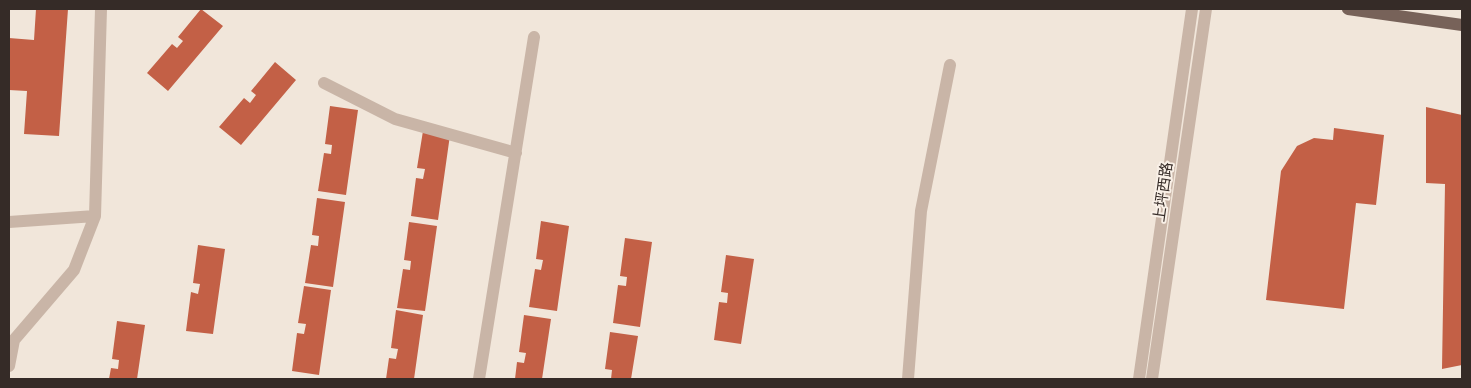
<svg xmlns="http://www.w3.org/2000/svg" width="1471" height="388" font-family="'Work Sans','Noto Sans SC',sans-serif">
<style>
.building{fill:#c36046}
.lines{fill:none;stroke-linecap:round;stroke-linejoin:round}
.minor{stroke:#c9b5a7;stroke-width:12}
.tertiary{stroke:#c9b5a7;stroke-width:12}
.primary{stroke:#776259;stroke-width:12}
.labels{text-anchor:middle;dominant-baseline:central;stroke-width:4;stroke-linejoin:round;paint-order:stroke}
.street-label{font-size:15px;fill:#352b27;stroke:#f9f0e7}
</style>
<rect width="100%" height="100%" fill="#f1e6da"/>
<!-- building -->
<path class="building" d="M36 9H68L59 136 24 134 27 91 9 90V38L34 40Z
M201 9 223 26 168 91 147 73 172 44 177 48 183 41 178 37Z
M275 62 296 80 241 145 219 127 244 98 250 103 256 95 251 91Z
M330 106 358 110 346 195 318 191 324 153 331 154 332 145 325 144Z
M1426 107 1462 115V365L1442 369 1445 184 1426 183Z
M1334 128 1384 135 1376 205 1356 203 1344 309 1266 300 1281 171 1297 146 1314 138 1333 140Z
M423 131 450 135 438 220 411 216 416 178 423 179 425 169 417 168Z
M317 198 345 202 333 287 305 283 311 245 318 246 319 236 312 235Z
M541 221 569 226 557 311 529 307 535 269 541 270 543 260 536 259Z
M409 222 437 226 425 311 397 308 403 269 410 270 411 261 404 260Z
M625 238 652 242 640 327 613 323 618 285 626 286 627 277 620 276Z
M198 245 225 249 213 334 186 331 191 292 198 294 200 284 193 283Z
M726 255 754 259 741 344 714 340 719 302 727 303 728 293 721 292Z
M304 286 331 290 319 375 292 371 297 333 304 334 306 324 298 323Z
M396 310 423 315 414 379H386L389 358 396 359 398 349 391 348Z
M524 315 551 319 542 379H515L517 362 524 363 526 353 519 352Z
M117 321 145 325 137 379H109L111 368 118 369 119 360 112 359Z
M610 332 638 336 631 379H611L612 370 605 369Z"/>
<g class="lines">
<!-- minor -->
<path class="minor" d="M324 83 395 119 516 153
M9 222 95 216
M9 366 14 340 74 270 95 216 101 9
M479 379 534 37
M908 379 921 211 950 65"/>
<!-- tertiary -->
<path class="tertiary" d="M1139 379 1192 9
M1152 379 1206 9"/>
<!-- primary -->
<path class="primary" d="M1348 9 1462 25"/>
</g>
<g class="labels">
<!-- street labels -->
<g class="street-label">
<text transform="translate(1163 192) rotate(-82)">上坪西路</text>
</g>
</g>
<!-- border -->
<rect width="1471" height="388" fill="none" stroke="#352b27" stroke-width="20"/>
</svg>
